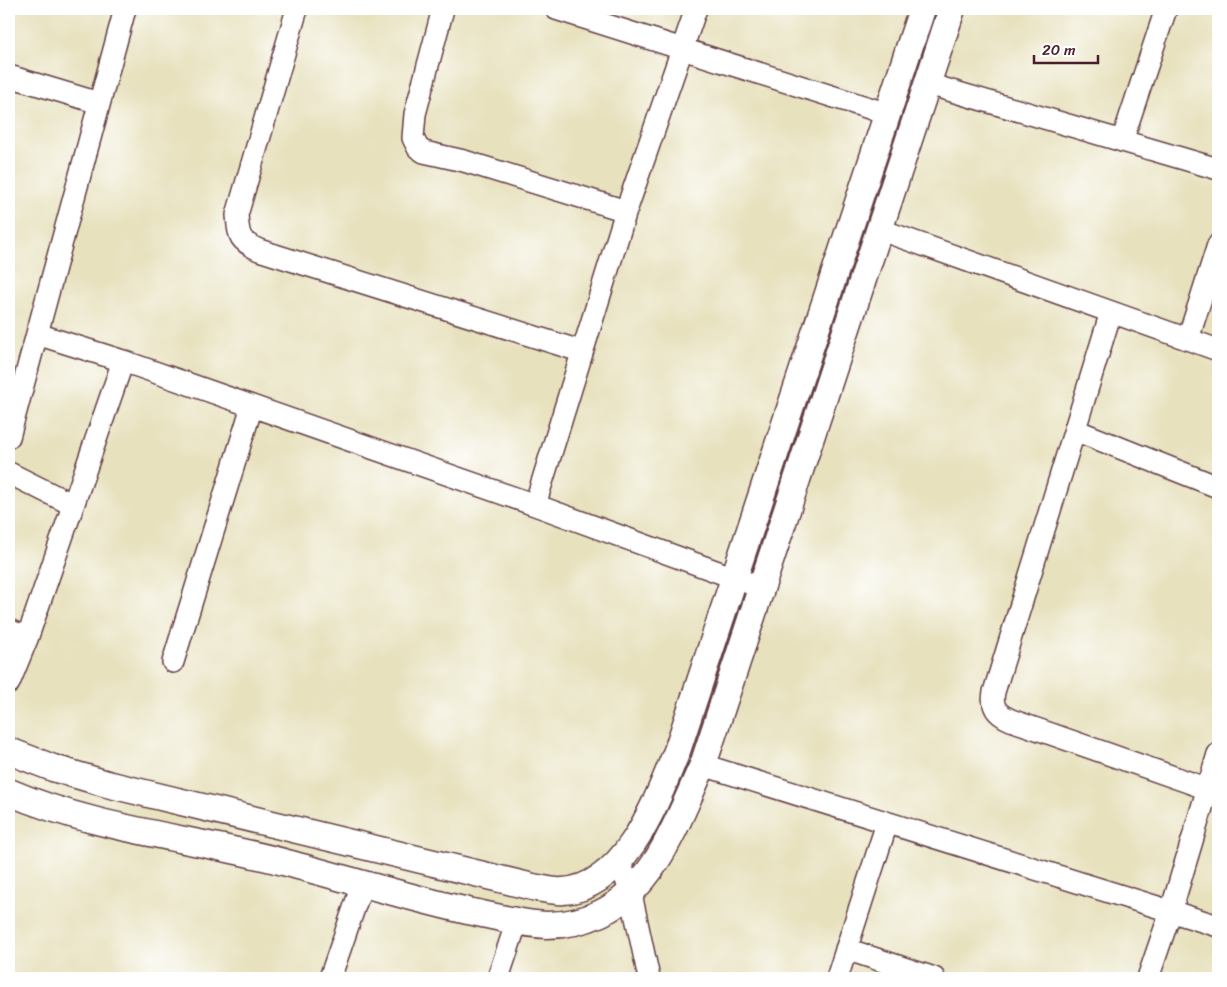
<svg xmlns="http://www.w3.org/2000/svg" width="1227" height="987" font-family="Sriracha,sans-serif">
<style>
.lines{fill:none;stroke-linecap:round;stroke-linejoin:round}
.minor-casing{stroke:#623c41;stroke-width:24}
.tertiary-casing{stroke:#623c41;stroke-width:29}
.minor{stroke:#fff;stroke-width:21}
.tertiary{stroke:#fff;stroke-width:26}
</style>
<rect width="100%" height="100%" fill="#fff"/>
<filter id="ink" filterUnits="userSpaceOnUse"><feTurbulence type="fractalNoise" baseFrequency=".02" numOctaves="2"/><feDisplacementMap in="SourceGraphic" scale="10" xChannelSelector="R" yChannelSelector="G"/><feConvolveMatrix kernelMatrix="1 2 1 2 8 2 1 2 1" color-interpolation-filters="sRGB"/></filter>
<filter id="wash" filterUnits="userSpaceOnUse"><feTurbulence type="fractalNoise" baseFrequency=".0096" numOctaves="4" result="noise"/><feDisplacementMap in="SourceGraphic" scale="20" xChannelSelector="R" yChannelSelector="G"/><feGaussianBlur stdDeviation="1.12" result="paint"/><feColorMatrix in="noise" values="0 0 0 0 0 0 0 0 0 0 0 0 0 0 0 0 0 1.4 0 .05"/><feComposite in="paint" operator="in"/></filter>
<g filter="url(#wash)">
<rect width="100%" height="100%" fill="#e7e1bd"/>
</g>
<g filter="url(#ink)">
<g class="lines">
<defs>
<path id="minor" d="M297 9 237 215C239 236 238 240 259 250L580 351
M443 9 415 114 413 138 418 148 424 152 464 161 626 211
M556 9 888 114
M9 76 99 103
M928 84 1218 169
M1122 141 1166 9
M881 230 1218 350
M1111 312 994 692C991 707 997 714 1011 720L1208 789
M37 334 123 361
M1188 339 1218 245
M1075 430 1218 487
M9 437 125 9
M9 473 73 505
M535 505 626 211 696 9
M9 630 27 639
M173 662 252 406
M9 683 27 639 123 361 535 505 762 588
M703 765 1218 926
M619 859 631 894 649 978
M846 949 934 978
M330 978 362 885
M498 978 517 921
M837 978 887 823
M1148 978 1171 911 1218 754"/>
<path id="tertiary" d="M9 751 53 768 107 784 537 888C545 889 555 892 563 891 626 887 657 800 677 751L922 9
M9 792C97 830 195 838 287 863 347 879 407 897 468 911 494 916 520 924 547 925 565 925 584 921 601 913 657 886 678 818 703 765L952 9"/>
</defs>
<!-- minor casing -->
<use href="#minor" class="minor-casing"/>
<!-- tertiary casing -->
<use href="#tertiary" class="tertiary-casing"/>
<!-- minor -->
<use href="#minor" class="minor"/>
<!-- tertiary -->
<use href="#tertiary" class="tertiary"/>
</g>
</g>
<!-- margin -->
<rect width="1227" height="987" fill="none" stroke="#fff" stroke-width="30"/>
<!-- scale -->
<path d="M1034 55v8h64v-8" fill="none" stroke="#4a1f2b" stroke-width="2.5"/>
<text x="1042" y="55" font-size="15" fill="#4a1f2b" stroke="#ffffff" stroke-width="4" paint-order="stroke">20 m</text>
</svg>
